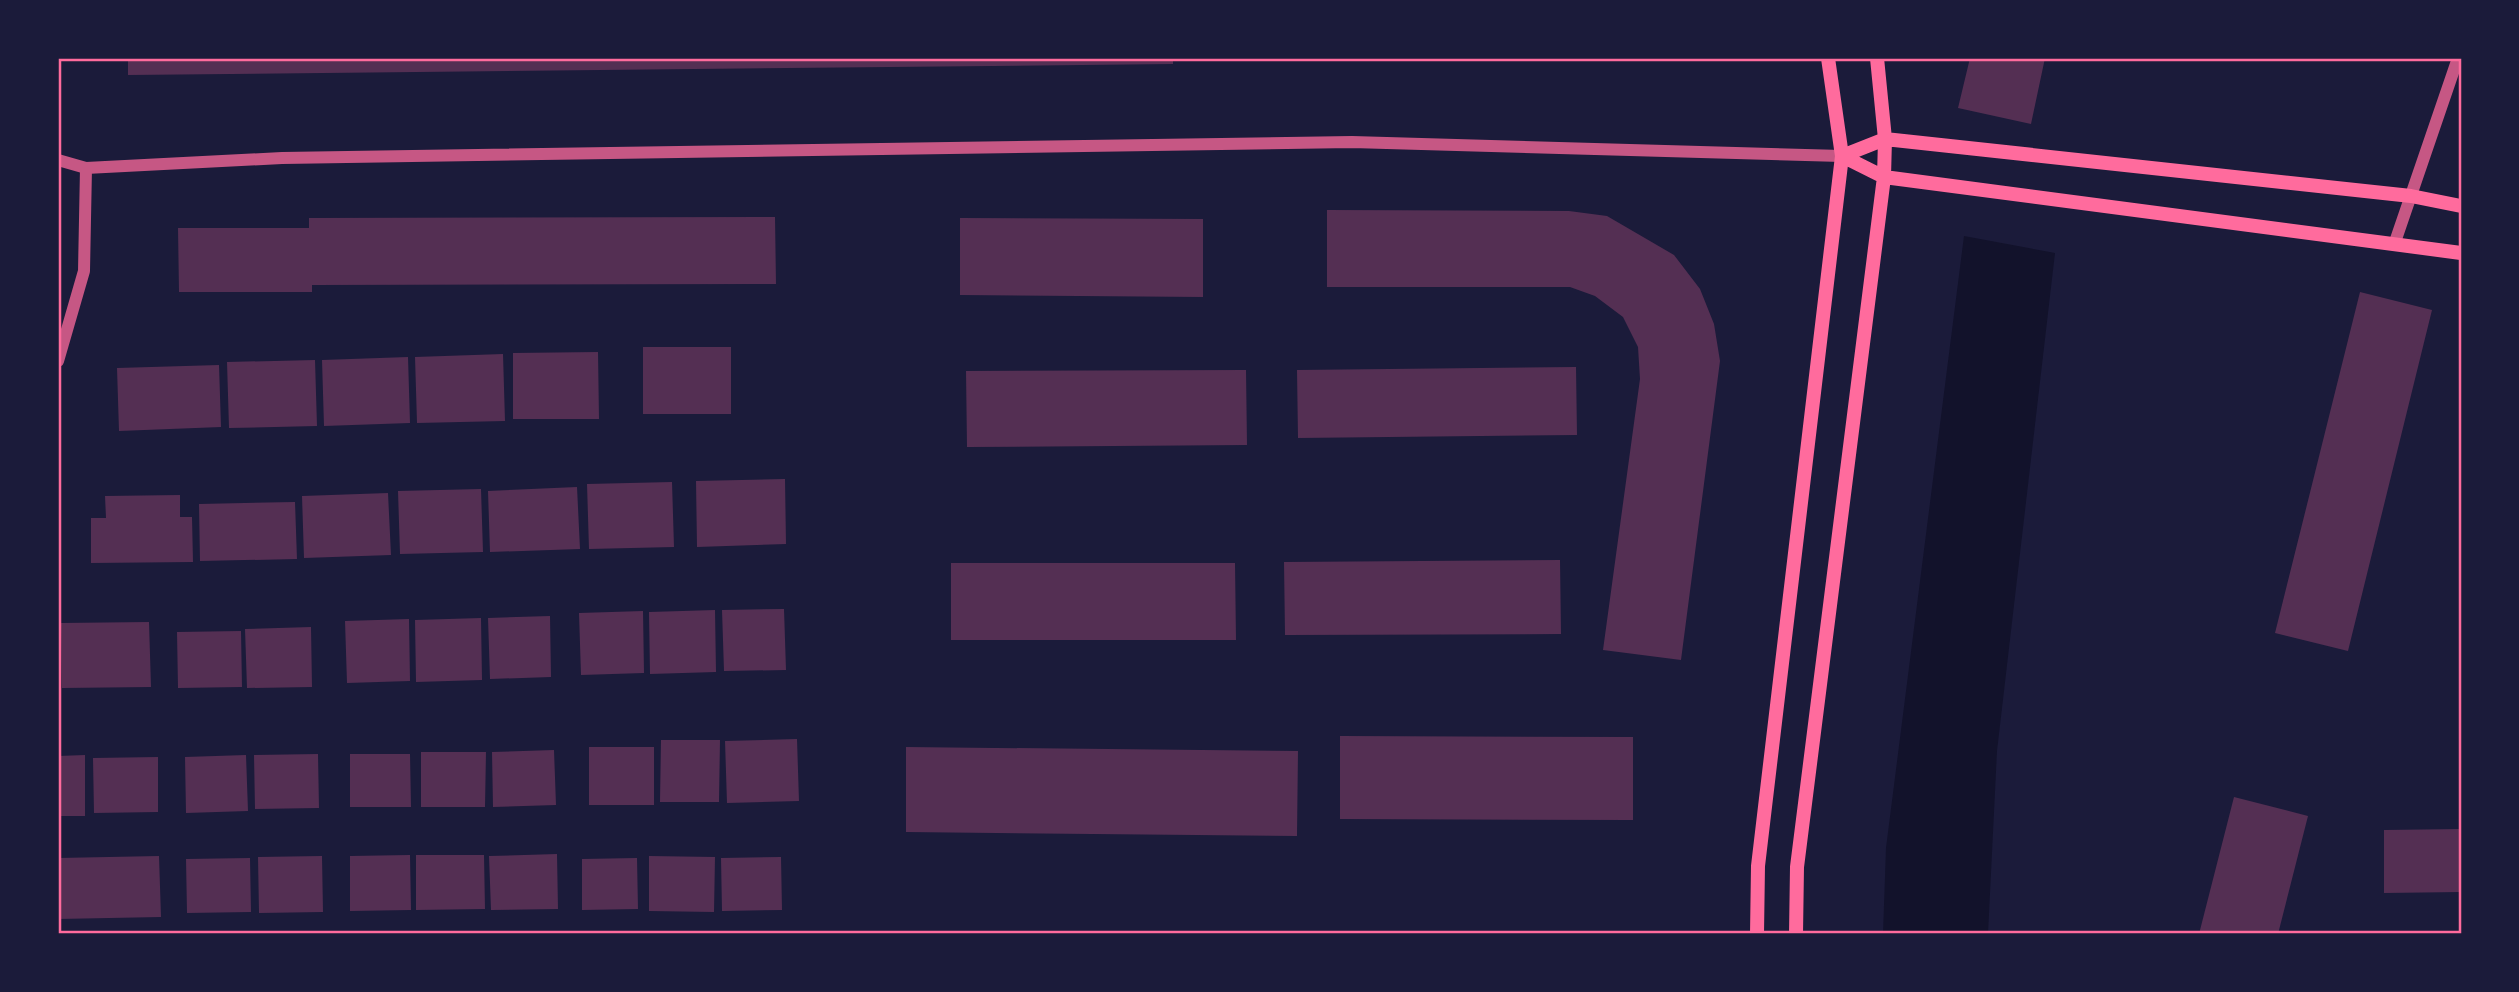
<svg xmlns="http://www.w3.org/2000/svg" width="2519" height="992" font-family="Lora,serif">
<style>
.water{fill:#12122b}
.building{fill:#542f53}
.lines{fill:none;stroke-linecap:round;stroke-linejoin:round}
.tertiary{stroke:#c65784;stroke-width:12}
.secondary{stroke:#ff6b9d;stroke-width:14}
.neatline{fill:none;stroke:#ff6b9d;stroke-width:2.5}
</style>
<rect width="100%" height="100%" fill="#1b1b3a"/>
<!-- water -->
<path class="water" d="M1964 236 2055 253 1997 751 1988 934H1883L1886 848Z"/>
<!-- building -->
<path class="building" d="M128 58H1173V64L128 75Z
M1970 58H2045L2031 124 1958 108Z
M1327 210 1569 211 1607 216 1674 255 1700 289 1714 324 1720 361 1681 660 1603 650 1640 379 1638 347 1623 317 1595 296 1570 287H1327Z
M775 217 776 284 312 285V292H179L178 228H309V218Z
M960 218 1203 219V297L960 295Z
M2360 292 2432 310 2348 651 2275 633Z
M643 347H731V414H643Z
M598 352 599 419H513V353Z
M503 354 505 421 417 423 415 357Z
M408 357 410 423 324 426 322 360Z
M315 360 317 426 229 428 227 362Z
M219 365 221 427 119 431 117 368Z
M1576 367 1577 435 1298 438 1297 370Z
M1246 370 1247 445 967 447 966 371Z
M785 479 786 544 697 547 696 481Z
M672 482 674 547 589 549 587 484Z
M577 487 580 549 490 552 488 491Z
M481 489 483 552 400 554 398 491Z
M388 493 391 555 304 558 302 496Z
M180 495V517H192L193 562 91 563V518H106L105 496Z
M295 502 297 559 200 561 199 504Z
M1560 560 1561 634 1285 635 1284 562Z
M951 563H1235L1236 640H951Z
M784 609 786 670 724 671 722 610Z
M715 610 716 672 650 674 649 612Z
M643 611 644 673 581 675 579 613Z
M550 616 551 677 490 679 488 618Z
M481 618 482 680 416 682 415 620Z
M409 619 410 681 347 683 345 621Z
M149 622 151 687 62 688 61 623Z
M311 627 312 687 247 688 245 629Z
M241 631 242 687 178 688 177 632Z
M1340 736 1633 737V820L1340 819Z
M797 739 799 801 727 803 725 741Z
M661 740H720L719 802H660Z
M589 747H654V805H589Z
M906 747 1298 751 1297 836 906 832Z
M554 750 556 805 493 807 492 752Z
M421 752H486L485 807H421Z
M318 754 319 808 255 809 254 755Z
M350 754H410L411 807H350Z
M85 755V816H58V756Z
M246 755 248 811 186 813 185 757Z
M158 757V812L94 813 93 758Z
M2234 797 2308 816 2278 934H2199Z
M2461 829V892L2384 893V830Z
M557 854 558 909 491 910 489 856Z
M410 855 411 910 350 911V856Z
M416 855H484L485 909 416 910Z
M159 856 161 917 58 919V858Z
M322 856 323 912 259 913 258 857Z
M649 856 715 857 714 912 649 911Z
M781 857 782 910 722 911 721 858Z
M250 858 251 912 187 913 186 859Z
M637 858 638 909 582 910V859Z"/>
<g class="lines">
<!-- tertiary -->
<path class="tertiary" d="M58 160 86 168 282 158 1352 142 1842 156
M2395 242 2458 58
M58 361 84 271 86 168"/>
<!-- secondary -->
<path class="secondary" d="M1842 156 1884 177 2461 253
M1842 156 1885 139 2411 196 2461 206
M1757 934 1758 866 1842 156 1828 58
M1796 934 1797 867 1884 177 1885 139 1877 58"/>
</g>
<!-- border -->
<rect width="2519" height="992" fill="none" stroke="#1b1b3a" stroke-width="119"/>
<rect x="60" y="60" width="2400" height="872" class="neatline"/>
</svg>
